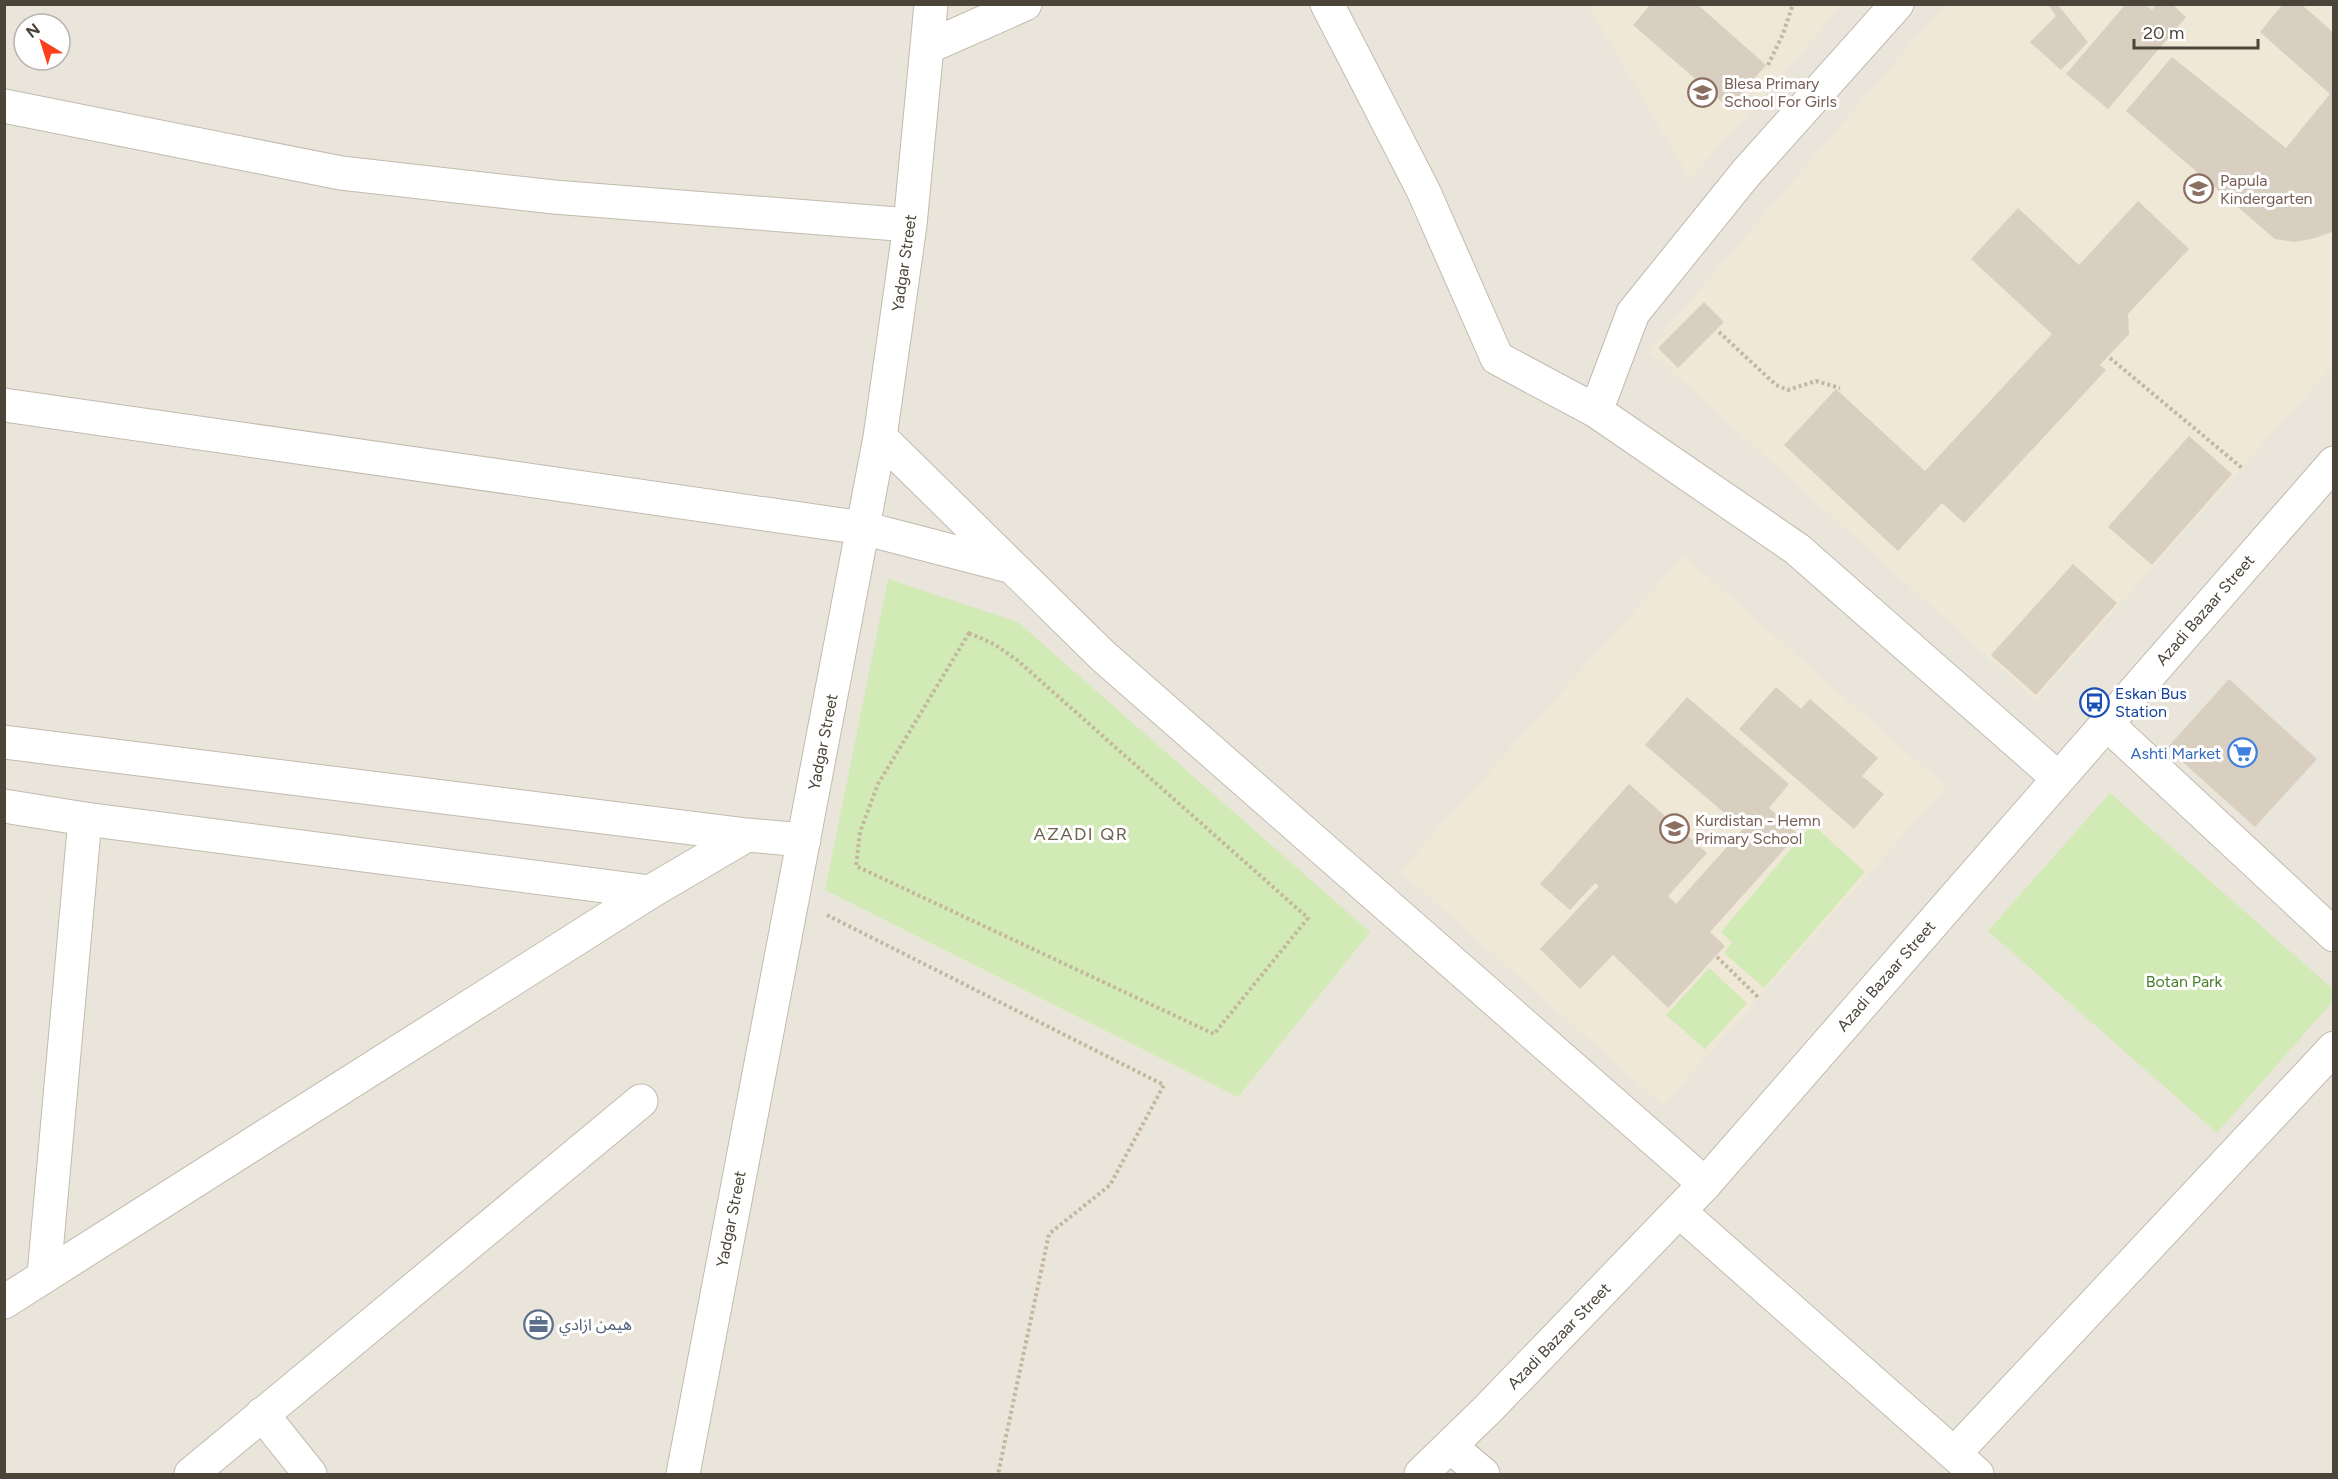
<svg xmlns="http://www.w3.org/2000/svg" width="2338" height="1479" font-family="Figtree,'Noto Sans Arabic',sans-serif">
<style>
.residential{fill:#eae5da;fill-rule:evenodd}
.education{fill:#efe8d6}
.green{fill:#d2eab5}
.building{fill:#d8cfc1}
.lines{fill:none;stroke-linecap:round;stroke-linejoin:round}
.minor-casing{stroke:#c2bbae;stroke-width:35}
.tertiary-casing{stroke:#c2bbae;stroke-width:35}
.path{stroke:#c4b79f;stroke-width:4;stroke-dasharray:3 3;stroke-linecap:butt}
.minor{stroke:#fff;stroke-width:33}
.tertiary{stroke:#fff;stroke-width:33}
.labels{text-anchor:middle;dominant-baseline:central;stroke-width:6;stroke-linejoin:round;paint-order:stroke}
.education-label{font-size:16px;fill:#785e54;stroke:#fff;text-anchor:start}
.street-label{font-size:16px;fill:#4b4439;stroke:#fff}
.transit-label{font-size:16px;fill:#164399;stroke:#fff;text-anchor:start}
.shop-label{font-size:16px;fill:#366cbe;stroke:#fff;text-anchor:end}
.park-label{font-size:16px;fill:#4a7f2a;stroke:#fff}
.service-label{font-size:16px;fill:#4e5e75;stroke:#fff;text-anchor:start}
.neighbourhood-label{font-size:18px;letter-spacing:1.5px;fill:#6e6250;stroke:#fff}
</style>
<rect width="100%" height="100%" fill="#f6f3ec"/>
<!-- residential -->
<path class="residential" d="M5 5H2333V1474H5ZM24 24H60V60H24Z"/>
<!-- education -->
<path class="education" d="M1588 5H1843L1690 179Z
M1944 5H2050L2056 16 2030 42 2061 70 2087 42 2057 5H2125L2067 74 2108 109 2186 17 2172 5H2283L2260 33 2330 94 2286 148 2172 57 2126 111 2275 239 2294 242 2315 239 2333 231V365L2035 700 1648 350Z
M2301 5H2333V33Z
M1684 556 1946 787 1663 1105 1400 871Z"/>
<!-- green -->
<path class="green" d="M888 579 1018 622 1370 932 1238 1097 825 890Z
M2110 793 2333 989V1001L2217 1133 1988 931Z
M1812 824 1865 872 1764 988 1724 953 1732 943 1721 932Z
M1709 968 1747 1003 1705 1049 1666 1015Z"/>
<!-- building -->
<path class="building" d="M1651 4H1697L1766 65 1729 108 1633 25Z
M2050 4H2057L2088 42 2061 70 2030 42 2056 16 2049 6Z
M2157 4H2172L2186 17 2108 109 2066 74 2125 5H2146L2152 10Z
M2283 4H2301L2334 33V231L2315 238 2294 242 2275 239 2126 111 2172 57 2286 148 2330 94 2260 32Z
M2138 201 2189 249 2128 314 2129 334 2100 365 2106 370 1964 523 1942 503 1898 551 1784 445 1836 389 1925 471 2052 334 1971 259 2018 208 2079 265Z
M1704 302 1724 322 1678 368 1658 348Z
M2189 436 2232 474 2152 565 2108 527Z
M2073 564 2117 603 2036 695 1991 655Z
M2229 679 2317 759 2255 827 2167 748Z
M1776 687 1801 709 1810 699 1878 758 1862 776 1884 794 1854 829 1739 729Z
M1687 697 1789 784 1769 808 1798 834 1710 932 1725 946 1668 1008 1613 955 1580 989 1540 949 1599 886 1595 883 1570 910 1540 884 1629 784 1707 853 1668 896 1676 904 1743 829 1645 745Z"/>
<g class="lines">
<defs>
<path id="minor" d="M1327 4 1423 190 1497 358 1596 411 1797 549 2058 778
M928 47 1025 4
M4 106 341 173 554 197 910 225
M4 405 863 528 1009 566
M1596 411 1633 313 1746 173 1897 4
M880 437 1103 656 1705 1184
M2106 723 2334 935
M4 742 747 835 804 840
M4 806 85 819
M1679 1211 1977 1474
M44 1275 85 819 650 892
M4 1302 650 892 747 835
M262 1414 310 1474
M1451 1447 1483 1474
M1954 1454 2334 1048
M191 1474 641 1101
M683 1474 880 437 910 225 931 4"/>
<path id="tertiary" d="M1421 1474 1488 1409 1705 1184 2334 463"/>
</defs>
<!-- minor casing -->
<use href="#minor" class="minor-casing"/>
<!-- tertiary casing -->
<use href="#tertiary" class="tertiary-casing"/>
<!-- path -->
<path class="path" d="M1768 65 1783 34 1793 4
M1719 332 1776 385 1788 390 1816 381 1840 388
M2110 358 2242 468
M969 633 994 644 1017 660 1308 918 1214 1034 856 866 860 832 878 784Z
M827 915 1164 1085 1110 1185 1049 1234 998 1474
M1717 957 1759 998"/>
<!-- minor -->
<use href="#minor" class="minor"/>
<!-- tertiary -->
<use href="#tertiary" class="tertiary"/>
</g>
<!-- icons -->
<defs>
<symbol id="school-ring" viewBox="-11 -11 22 22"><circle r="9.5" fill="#fff" stroke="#8d6e63" stroke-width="1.5"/><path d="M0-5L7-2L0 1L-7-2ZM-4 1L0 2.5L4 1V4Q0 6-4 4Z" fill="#8d6e63"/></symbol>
<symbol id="bus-ring" viewBox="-11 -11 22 22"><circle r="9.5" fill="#fff" stroke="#1a4fb4" stroke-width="1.5"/><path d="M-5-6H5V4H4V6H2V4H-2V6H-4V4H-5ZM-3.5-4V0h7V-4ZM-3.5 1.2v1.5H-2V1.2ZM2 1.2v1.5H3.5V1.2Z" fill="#1a4fb4"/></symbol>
<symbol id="supermarket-ring" viewBox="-11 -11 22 22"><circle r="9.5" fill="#fff" stroke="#3f7fe0" stroke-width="1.5"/><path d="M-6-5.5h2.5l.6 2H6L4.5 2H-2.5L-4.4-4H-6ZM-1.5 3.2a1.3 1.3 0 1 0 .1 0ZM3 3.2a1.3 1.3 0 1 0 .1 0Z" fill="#3f7fe0"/></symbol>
<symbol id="office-ring" viewBox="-11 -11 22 22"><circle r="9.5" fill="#fff" stroke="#5c6f8a" stroke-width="1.5"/><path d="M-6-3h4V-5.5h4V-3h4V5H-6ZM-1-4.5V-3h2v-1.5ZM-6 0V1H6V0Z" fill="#5c6f8a"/></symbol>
</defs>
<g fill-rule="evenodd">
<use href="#school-ring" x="1686" y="76" width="33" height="33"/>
<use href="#school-ring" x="2182" y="172" width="33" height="33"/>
<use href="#bus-ring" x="2078" y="686" width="33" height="33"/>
<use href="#supermarket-ring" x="2226" y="736" width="33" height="33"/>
<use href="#school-ring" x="1658" y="812" width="33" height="33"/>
<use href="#office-ring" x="522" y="1308" width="33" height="33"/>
</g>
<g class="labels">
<!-- education labels -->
<g class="education-label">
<text x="1724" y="83">Blesa Primary<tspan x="1724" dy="18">School For Girls</tspan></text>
<text x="2220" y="180">Papula<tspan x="2220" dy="18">Kindergarten</tspan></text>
<text x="1695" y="820">Kurdistan - Hemn<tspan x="1695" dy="18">Primary School</tspan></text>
</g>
<!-- street labels -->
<g class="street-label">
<text transform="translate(904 263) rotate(-82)">Yadgar Street</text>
<text transform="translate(2205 610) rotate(-49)">Azadi Bazaar Street</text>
<text transform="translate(823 742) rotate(-79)">Yadgar Street</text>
<text transform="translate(1886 976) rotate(-49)">Azadi Bazaar Street</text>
<text transform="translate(731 1219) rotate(-79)">Yadgar Street</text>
<text transform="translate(1559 1336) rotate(-46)">Azadi Bazaar Street</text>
</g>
<!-- transit labels -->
<g class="transit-label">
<text x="2115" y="693">Eskan Bus<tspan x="2115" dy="18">Station</tspan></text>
</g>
<!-- shop labels -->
<g class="shop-label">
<text x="2221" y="753">Ashti Market</text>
</g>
<!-- park labels -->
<g class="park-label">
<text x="2184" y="981">Botan Park</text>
</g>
<!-- service labels -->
<g class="service-label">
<text x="559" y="1324">هيمن ازادي</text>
</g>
<!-- neighbourhood labels -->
<g class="neighbourhood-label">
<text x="1081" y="834">AZADI QR</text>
</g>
</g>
<!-- border -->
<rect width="2338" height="1479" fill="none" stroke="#4b4439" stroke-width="12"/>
<!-- north arrow -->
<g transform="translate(42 42) rotate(322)"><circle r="28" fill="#ffffff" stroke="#b7b4b0" stroke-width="1.5"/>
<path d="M0-4.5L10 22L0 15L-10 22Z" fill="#fc3f1d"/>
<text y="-9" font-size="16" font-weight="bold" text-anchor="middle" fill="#4b4439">N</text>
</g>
<!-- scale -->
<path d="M2134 39v9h124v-9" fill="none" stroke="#4b4439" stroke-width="3"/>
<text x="2143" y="39" font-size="18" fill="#4b4439" stroke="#ffffff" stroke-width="4.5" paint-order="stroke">20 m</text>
</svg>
